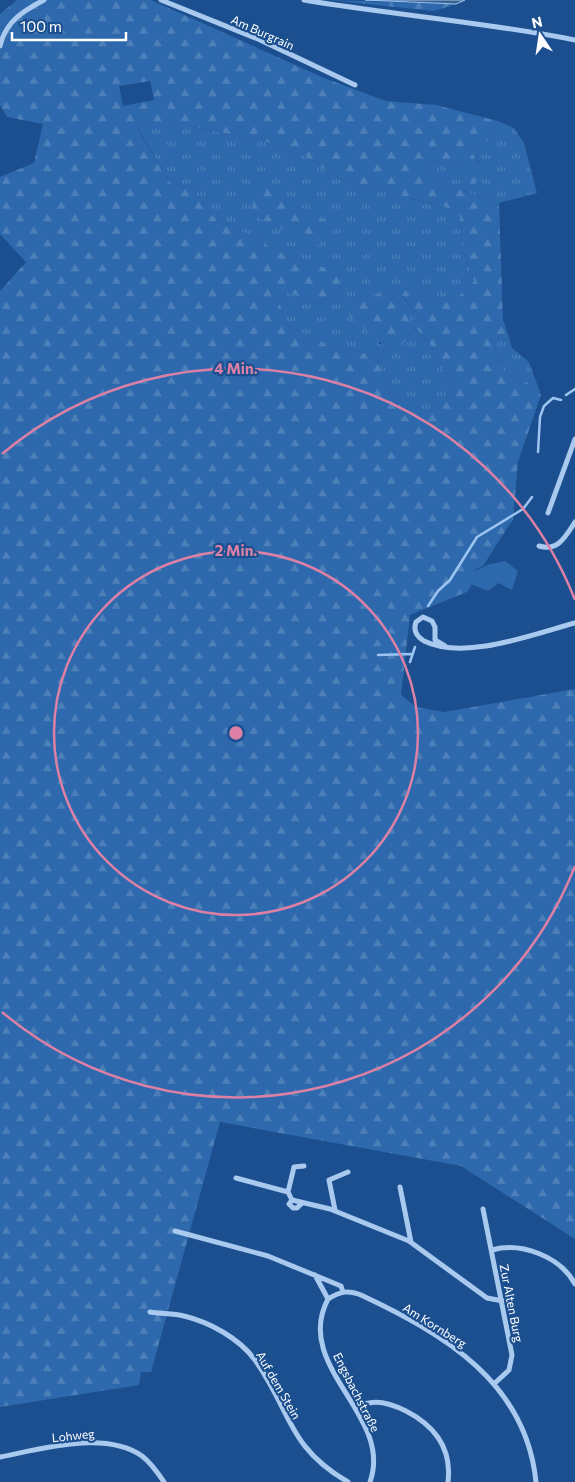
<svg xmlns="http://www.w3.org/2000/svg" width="575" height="1482" font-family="Commissioner,sans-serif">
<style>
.grass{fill:url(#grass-tufts)}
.forest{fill:url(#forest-firs);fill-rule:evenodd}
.green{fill:#2e69ad}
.water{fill:url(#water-waves);stroke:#9cc4f0}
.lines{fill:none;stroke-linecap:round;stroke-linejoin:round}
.stream{stroke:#9cc4f0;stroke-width:2.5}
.minor{stroke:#a9c9ee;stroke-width:5}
.ring{fill:none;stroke:#dd80a5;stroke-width:2.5}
.labels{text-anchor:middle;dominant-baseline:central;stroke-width:4.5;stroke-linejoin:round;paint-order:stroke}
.street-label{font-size:12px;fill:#fff;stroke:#1b4f8f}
.centre{fill:#dd80a5;stroke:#1b4f8f;stroke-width:2.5}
.ring-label{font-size:15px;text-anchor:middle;font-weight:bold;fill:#dd80a5;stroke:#1b4f8f;stroke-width:4.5;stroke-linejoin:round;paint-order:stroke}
</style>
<defs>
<pattern id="grass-tufts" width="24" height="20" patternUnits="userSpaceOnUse" patternTransform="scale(1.25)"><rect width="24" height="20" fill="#2e69ad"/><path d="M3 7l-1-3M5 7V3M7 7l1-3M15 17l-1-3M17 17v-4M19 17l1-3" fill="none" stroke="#4d80b9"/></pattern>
<pattern id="forest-firs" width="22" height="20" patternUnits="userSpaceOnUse" patternTransform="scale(1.25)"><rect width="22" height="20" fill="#2e69ad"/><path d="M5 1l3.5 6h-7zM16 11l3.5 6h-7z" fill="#4d80b9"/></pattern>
<pattern id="water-waves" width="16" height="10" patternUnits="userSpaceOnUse" patternTransform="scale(1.25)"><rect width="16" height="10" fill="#3c6290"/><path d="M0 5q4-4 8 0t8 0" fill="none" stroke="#597aa1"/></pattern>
</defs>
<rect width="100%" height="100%" fill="#1b4f8f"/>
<!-- grass -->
<path class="grass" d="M498 121 514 128 524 143 537 193 499 203 444 184 425 171 429 160 466 164 479 162 471 153 489 140Z
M136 126 194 127 264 141 307 157 342 180 459 211 463 251 474 281 454 301 426 296 406 288 402 296 418 315 412 322 388 290 368 300 379 344 400 348 414 328 428 341 454 388 445 404 408 419 391 394 376 357 348 348 345 354 287 325 279 301 287 292 320 304 344 283 323 267 289 257 211 215 191 186 171 184Z
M507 331 512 348 529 362 541 395 527 382 502 371 493 342Z"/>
<!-- forest -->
<path class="forest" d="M17 0H151L324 78 386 101 436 105 498 121 489 140 472 153 483 170 475 185 465 182V164L429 160 425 171 444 184 499 203 503 320 507 331 493 342 502 371 527 382 541 395 518 462 513 519 483 566 476 569 468 583 472 585 467 592 410 615 401 695 416 707 444 712 575 689V1239L461 1166 220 1122 151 1372H141L139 1385 0 1407V291L26 262 0 234V177L34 163 43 124 7 117 0 105V14ZM150 81 154 100 123 106 119 86ZM136 127H194L264 141 307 157 342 180 459 211 463 251 474 281 454 301 426 296 407 288 402 295 418 315 412 321 388 290 341 309 390 351 400 348 415 328 428 341 454 388 445 404 408 419 391 394 376 357 348 348 345 354 287 325 279 301 287 292 320 304 345 282 323 267 289 257 211 215 191 186 171 184Z
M329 0 456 4 434 11Z
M261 185 329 222 317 247 251 214 254 197Z"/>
<!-- green -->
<path class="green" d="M505 561 518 571 512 590 498 583 488 591 468 583 465 575 490 564Z"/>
<!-- water -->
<path class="water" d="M365 0H465L456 4Z"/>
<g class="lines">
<!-- stream -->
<path class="stream" d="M566 395 575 389
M538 452 540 417 544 406 553 398 561 400
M428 606 438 591 450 580 477 537 523 509 532 497
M378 655 411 654
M410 662 415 647"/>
<!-- minor -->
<path class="minor" d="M161 0 258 39 355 85
M304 0C394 15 485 22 575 40
M0 46C6 21 23 11 44 0
M548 513 575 439
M539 546C558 552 566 536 575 522
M445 646 435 640V627L432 621 423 617 416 622C413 630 416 636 424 641 465 661 534 634 575 623
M236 1178 288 1192 292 1200
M400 1187 411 1242
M288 1192 294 1167 304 1166
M302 1203 297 1208H293L289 1204 292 1200 330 1209 409 1241 487 1298 503 1301
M483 1209 512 1355 509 1370 495 1383
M335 1210 329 1180 348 1172
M175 1231 268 1256 341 1286 343 1292
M492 1250C521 1242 560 1256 575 1284
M315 1275 328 1299
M150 1312C161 1314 173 1313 184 1316 209 1322 239 1338 255 1360 291 1410 287 1447 348 1482
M355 1408C359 1406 364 1403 369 1403 381 1400 396 1406 406 1411 435 1426 452 1449 448 1482
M0 1457C41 1449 105 1430 142 1456 150 1462 158 1473 164 1482
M370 1482C394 1415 292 1367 328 1299 341 1291 348 1290 361 1295 444 1334 526 1382 536 1482"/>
</g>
<!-- distance rings -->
<g class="ring">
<circle cx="236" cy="733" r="182"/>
<path d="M575 866A364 364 0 0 1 2 1012M2 454A364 364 0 0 1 575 600"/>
</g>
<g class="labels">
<!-- street labels -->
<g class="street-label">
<text transform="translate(263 32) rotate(24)">Am Burgrain</text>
<text transform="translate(512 1303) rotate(79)">Zur Alten Burg</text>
<text transform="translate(435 1325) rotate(32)">Am Kornberg</text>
<text transform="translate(279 1385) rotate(60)">Auf dem Stein</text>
<text transform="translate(357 1392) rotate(63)">Engsbachstraße</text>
<text transform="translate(73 1435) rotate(-6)">Lohweg</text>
</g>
</g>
<circle cx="236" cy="733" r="8" class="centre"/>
<g class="ring-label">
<text x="236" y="374">4 Min.</text>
<text x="236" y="556">2 Min.</text>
</g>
<!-- north arrow -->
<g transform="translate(540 35) rotate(347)" stroke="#1b4f8f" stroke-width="4" paint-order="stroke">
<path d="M0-4L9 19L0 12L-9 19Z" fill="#ffffff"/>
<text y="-8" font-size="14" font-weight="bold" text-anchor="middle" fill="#ffffff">N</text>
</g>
<!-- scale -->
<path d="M12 32v8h114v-8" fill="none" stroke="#ffffff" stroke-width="2.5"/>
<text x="20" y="32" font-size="15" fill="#ffffff" stroke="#1b4f8f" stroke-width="4" paint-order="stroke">100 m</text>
</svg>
